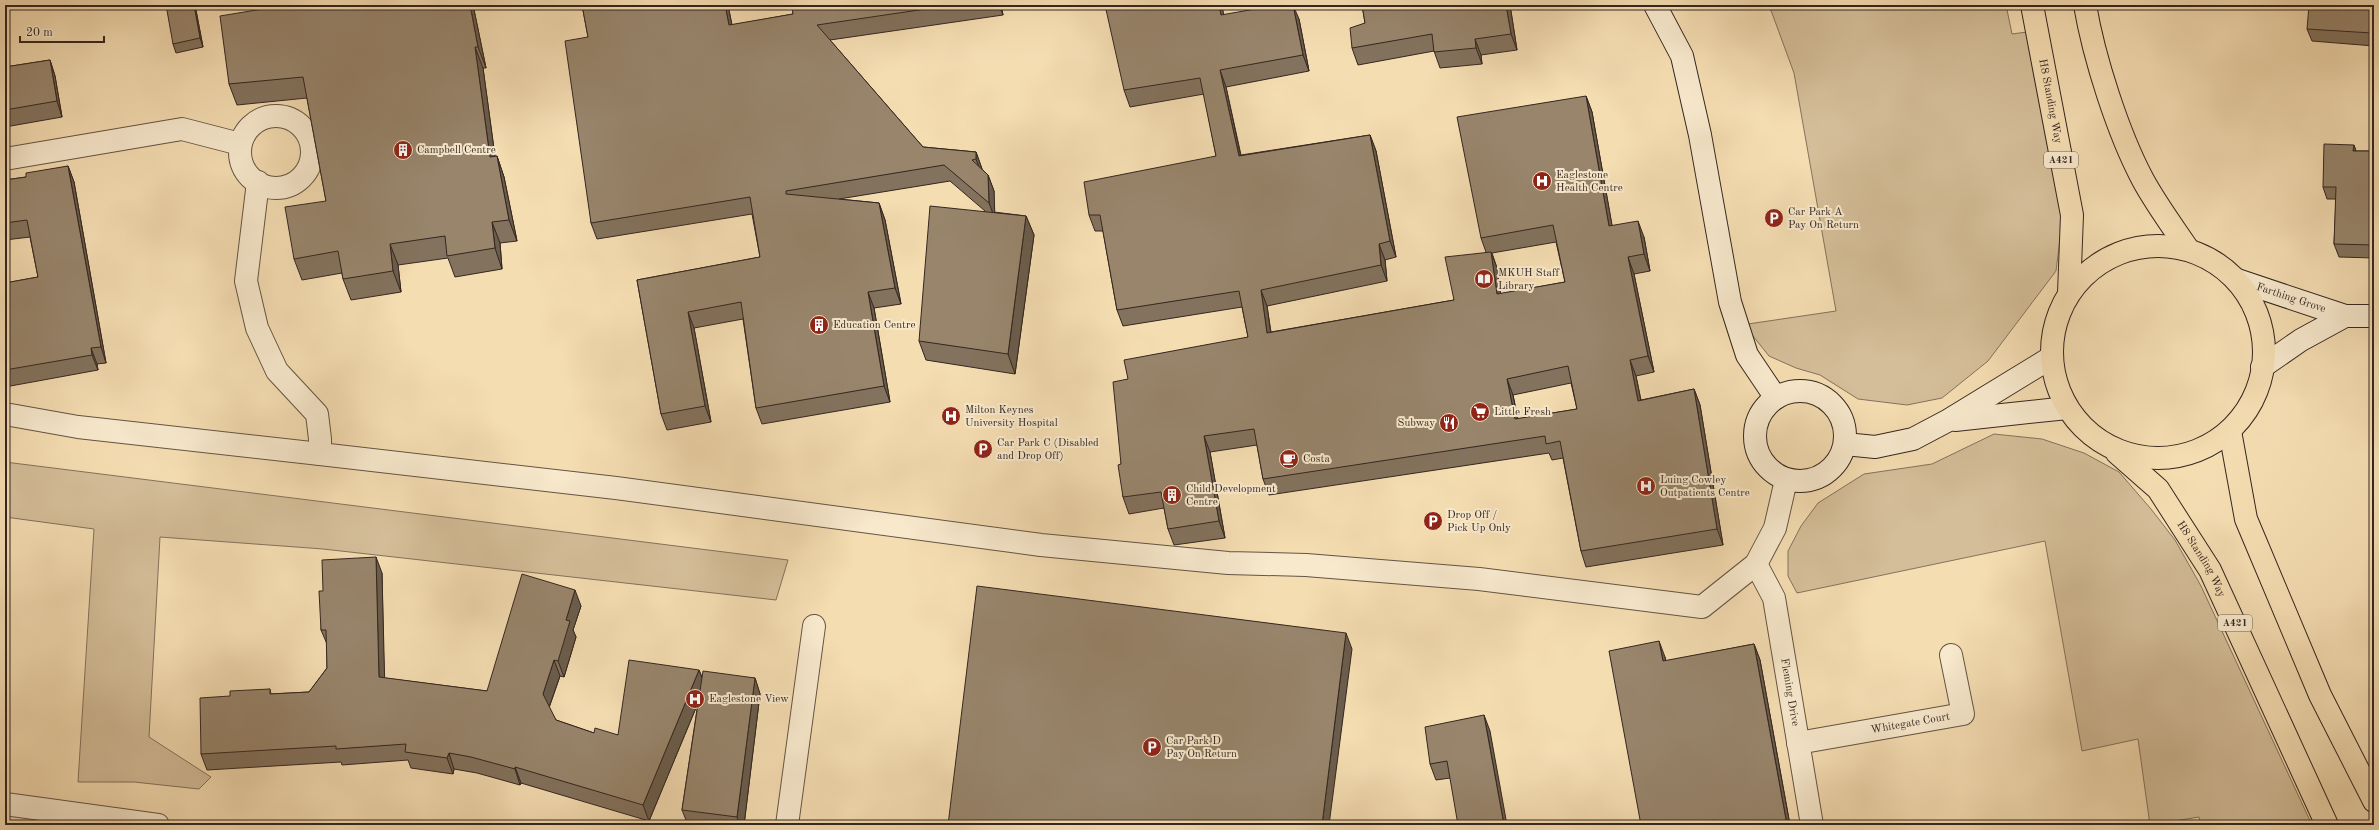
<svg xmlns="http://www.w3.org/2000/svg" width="2379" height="830" font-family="'Old Standard TT',serif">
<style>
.green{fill:#d4be99;stroke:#84725c}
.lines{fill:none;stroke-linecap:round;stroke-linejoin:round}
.street-casing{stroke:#645444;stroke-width:24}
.secondary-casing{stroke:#342620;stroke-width:24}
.highway-casing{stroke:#342620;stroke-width:24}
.street{stroke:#f8e9cd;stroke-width:22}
.secondary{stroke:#f8e9cd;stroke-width:22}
.highway{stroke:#f5ddb2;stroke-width:22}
.wall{fill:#83725d;stroke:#342620;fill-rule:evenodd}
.shaded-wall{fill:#6a5d4c;stroke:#342620}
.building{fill:#98856c;stroke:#342620;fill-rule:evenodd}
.labels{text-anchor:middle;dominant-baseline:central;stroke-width:4;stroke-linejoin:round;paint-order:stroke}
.shield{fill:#f8e9cd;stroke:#6f6054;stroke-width:1}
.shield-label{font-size:10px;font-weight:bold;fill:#342620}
.street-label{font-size:11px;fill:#342620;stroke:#f8e9cd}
.poi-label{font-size:11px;fill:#342620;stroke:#f8e9cd;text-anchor:start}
</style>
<rect width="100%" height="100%" fill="#f5ddb2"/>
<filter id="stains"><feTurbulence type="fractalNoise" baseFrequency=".005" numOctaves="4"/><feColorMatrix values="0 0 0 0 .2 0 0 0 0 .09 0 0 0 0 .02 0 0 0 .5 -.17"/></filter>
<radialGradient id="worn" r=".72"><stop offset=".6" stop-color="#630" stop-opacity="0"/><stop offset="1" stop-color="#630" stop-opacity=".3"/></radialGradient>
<!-- green -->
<path class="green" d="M1769 5H2006L2012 34 2027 32 2063 215 2056 271 1988 361 1942 398 1907 405 1858 399 1820 375 1796 368 1769 356 1749 331 1748 324 1836 311 1794 73Z
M1994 434 2042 439 2084 453 2119 472 2151 509 2175 540 2201 586 2312 825H2201L2199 817 2150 825 2138 739 2082 751 2045 541 1797 593 1788 576V551L1801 526 1818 503 1864 474 1932 464Z
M5 462 788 560 776 600 323 549 160 537 149 737 211 777 199 789 134 782H78L94 529 5 517Z"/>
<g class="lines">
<defs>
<g id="street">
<circle cx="276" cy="152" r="36"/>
<path d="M5 159 182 129 240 144"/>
<path d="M258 182 246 281 257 328 277 371 317 414 320 439V454L616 488 1041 545 1228 563 1306 565 1479 579 1702 607 1756 564 1775 528 1786 480"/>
<path d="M5 414 78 427 320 454"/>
<path id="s1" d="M1756 564 1774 598 1812 825"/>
<path id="s2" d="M1798 743 1963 714 1951 655"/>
<path d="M5 804 158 825"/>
<path d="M787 825 814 626"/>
</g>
<g id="secondary">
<path d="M1655 5 1682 56 1700 135 1730 302 1747 355 1776 398"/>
<path id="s3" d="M2237 280 2345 316H2374"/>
<path d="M2262 367 2301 340 2345 316"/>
<circle cx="1800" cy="436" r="45"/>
<path d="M1955 420 2067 408"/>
<path d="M1845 444 1875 447 1913 439 1949 420 2052 357"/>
</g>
<g id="highway">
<path id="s4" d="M2032 5 2072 215 2069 293"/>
<path d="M2085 5C2094 58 2118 133 2143 180 2156 204 2173 227 2188 249"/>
<circle cx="2158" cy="352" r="106"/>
<path d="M2230 431 2246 519 2320 695 2374 801"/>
<path id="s5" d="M2117 453 2158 489 2210 570 2327 825"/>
</g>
</defs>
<!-- street casing -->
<use href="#street" class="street-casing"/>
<!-- secondary casing -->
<use href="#secondary" class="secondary-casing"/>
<!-- highway casing -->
<use href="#highway" class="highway-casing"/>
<!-- street -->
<use href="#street" class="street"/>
<!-- secondary -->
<use href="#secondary" class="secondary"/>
<!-- highway -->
<use href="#highway" class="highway"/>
</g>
<!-- wall -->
<path class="wall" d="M195 5 203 47 176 53 173 44Z
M473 5 486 68H483L495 157 497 156 504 177 517 241 500 243 502 269 455 277 448 258 398 265 401 292 351 300 343 279 342 273 302 280 294 259 326 201 307 98 237 105 229 84 275 7Z
M582 5H728L732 25 793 14 792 5H1001L1003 15 830 40 923 147 976 152 982 169 988 175 994 191V212L1026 216 1034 235 1015 374 926 360 919 341 985 211 950 181 839 199 879 203 885 220 901 304 874 308 890 402 762 424 756 408 743 319 694 328 711 422 667 430 661 414 637 280 760 257 752 214 597 239 591 223 588 37Z
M1362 5H1510L1517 50 1481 55 1482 64 1440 68 1434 51 1358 65 1352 48 1365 23Z
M2374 5V46L2312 41 2307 29Z
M1224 15 1299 19 1309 71 1226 87 1241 155 1370 135 1376 151 1396 257 1385 260 1387 281 1267 306 1271 332 1454 300 1486 252 1481 238 1586 96 1592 112 1612 226 1644 237 1650 271 1634 274 1654 372 1636 376 1641 400 1694 389 1700 405 1723 545 1586 567 1581 551 1563 458 1552 460 1549 453 1269 495 1263 479 1257 445 1210 452 1225 538 1174 545 1168 529 1164 508 1129 514 1123 497 1121 464 1128 379 1248 337 1242 307 1123 326 1117 310 1103 231H1095L1089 215 1216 156 1204 94 1130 107 1124 90ZM1556 242 1565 282 1500 294 1497 268 1492 253ZM1571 383 1577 409 1518 419 1513 395Z
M50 60 55 76 62 117 5 127V67Z
M2354 145 2356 151H2374V258L2339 257 2334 244 2336 199H2327L2323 187Z
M68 166 74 182 106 363 97 364 98 370 5 387V283L38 277 30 237 5 240V180L26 177Z
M382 573 384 678 487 691 581 606 573 630 576 637 564 677 560 676 549 708 556 720 594 733 618 735 699 670 702 677 755 678 760 694 744 825H688L682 810 698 703 649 821 521 783 520 785 477 773 454 769 453 774 411 768 408 760 342 765 341 762 207 770 201 754 230 696 270 689 271 694 309 692 327 668V644L321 630 323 591Z
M1754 644 1760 660 1790 825H1641L1665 657 1666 661Z
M1490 731 1450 778 1436 780 1430 764Z"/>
<!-- shaded-wall -->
<path class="shaded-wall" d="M194 5H195L203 47 200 38Z
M470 5H473L486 68 478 47Z
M725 5H728L735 41 729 25Z
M999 5H1001L1003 15Z
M1219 5H1222L1227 32 1221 15Z
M1293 5 1299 19 1309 71 1303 55Z
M1506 5H1510L1517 50 1511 34Z
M2374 10V38L2372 33Z
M1475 39 1481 55 1482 64 1476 48Z
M475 47 483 68 498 178 490 157Z
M50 60 55 76 62 117 57 101Z
M1220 70 1226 87 1244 172 1239 156Z
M1586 96 1592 112 1615 242 1609 226Z
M1370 135 1376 151 1396 257 1390 241Z
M2354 145 2358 157 2353 151Z
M976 152 982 169V176L976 159Z
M497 156 504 177 517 241 509 220Z
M68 166 74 182 106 363 101 347Z
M988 175 994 191 995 219 989 203Z
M879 203 885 220 901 304 895 288Z
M1026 216 1034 235 1015 374 1008 354Z
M1638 221 1644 237 1650 271 1644 254Z
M492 222 500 243 502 269 495 248Z
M390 244 398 265 401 292 393 271Z
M1379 244 1385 260 1387 281 1381 265Z
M1491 252 1497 268 1503 311 1497 294Z
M1628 257 1634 274 1654 372 1648 356Z
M1261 290 1267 306 1273 349 1267 333Z
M868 292 874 308 890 402 884 386Z
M688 312 694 328 711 422 705 406Z
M91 348 97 364 98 370 92 355Z
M1630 360 1636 376 1644 417 1638 401Z
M1507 379 1513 395 1521 436 1515 419Z
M1694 389 1700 405 1723 545 1717 529Z
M1204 436 1210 452 1225 538 1219 521Z
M376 557 382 573 385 693 379 677Z
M575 590 581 606 573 630 576 637 564 677 558 661 566 620Z
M1346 633 1352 649 1329 825H1322Z
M1659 641 1665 657 1669 677 1663 661Z
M1754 644 1760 660 1790 825H1787Z
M554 660 560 676 548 710 543 694Z
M699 670 705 686 649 821 643 805Z
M755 678 760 694 744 825H740L737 817Z
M1484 715 1490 731 1507 825H1504Z
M449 753 454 769 453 774 447 758Z
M515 767 521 783 520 785 515 769Z"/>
<!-- building -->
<path class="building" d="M166 5H194L200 38 173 44Z
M274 5H470L478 47H475L490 157 497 156 509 220 492 222 495 248 447 256 445 236 390 244 393 271 343 279 338 251 294 259 285 207 326 201 303 77 229 84 220 16 275 7Z
M582 5H725L729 25 793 14 792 5H953L817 25 923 147 976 152V159L972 160 988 175 989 203 944 165 786 191V194L879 203 895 288 868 292 884 386 756 408 741 302 688 312 705 406 661 414 637 280 760 257 750 197 591 223 565 41 588 37Z
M1105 5H1219L1221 15 1278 5H1293L1303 55 1220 70 1239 156 1370 135 1390 241 1379 244 1381 265 1261 290 1267 333 1454 300 1445 257 1491 252 1497 294 1565 282 1553 225 1481 238 1457 117 1586 96 1609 226 1638 221 1644 254 1628 257 1648 356 1630 360 1638 401 1694 389 1717 529 1581 551 1560 441 1546 444 1545 436 1263 479 1254 429 1204 436 1219 521 1168 529 1161 492 1123 497 1118 465 1121 464 1113 382 1128 379 1124 360 1248 337 1239 291 1117 310 1100 215H1089L1084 182 1216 156 1200 78 1124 90ZM1568 366 1577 409 1515 419 1507 379Z
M1362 5H1506L1511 34 1475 39 1476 48 1434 52 1432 34 1352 48 1350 28 1365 23Z
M2309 5H2374L2372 33 2307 29Z
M50 60 57 101 5 110V67Z
M2324 144 2354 145 2353 151H2374V245L2334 244 2336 187H2323Z
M68 166 101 347 91 348 92 355 5 370V283L38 277 27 220 5 223V180L26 177V173Z
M930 206 1026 216 1008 354 919 341Z
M376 557 379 677 487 691 522 574 575 590 566 620 570 621 558 661 554 660 543 694 556 720 594 733 595 728 618 735 629 660 699 670 643 805 515 767V769L471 757 449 753 447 758 405 752 406 744 336 749V746L201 754 200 698 230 696V691L270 689V694L309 692 327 668 326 630H321L319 591H323L322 560Z
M977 586 1346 633 1322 825H948Z
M1659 641 1663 661 1754 644 1787 825H1716L1715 820 1688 825H1641L1609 651Z
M703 671 755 678 737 817 682 810Z
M1484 715 1504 825H1458L1447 761 1430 764 1425 727Z"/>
<!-- icons -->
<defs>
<symbol id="building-disc" viewBox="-11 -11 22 22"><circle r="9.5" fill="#8f2418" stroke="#f8e9cd"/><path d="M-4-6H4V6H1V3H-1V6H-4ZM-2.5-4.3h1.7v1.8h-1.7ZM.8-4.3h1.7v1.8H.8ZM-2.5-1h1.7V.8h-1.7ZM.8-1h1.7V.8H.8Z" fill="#fff"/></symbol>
<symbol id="hospital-disc" viewBox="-11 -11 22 22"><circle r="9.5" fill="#8f2418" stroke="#f8e9cd"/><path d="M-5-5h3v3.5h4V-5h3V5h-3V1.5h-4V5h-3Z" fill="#fff"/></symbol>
<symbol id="parking-disc" viewBox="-11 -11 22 22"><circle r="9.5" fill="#8f2418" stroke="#f8e9cd"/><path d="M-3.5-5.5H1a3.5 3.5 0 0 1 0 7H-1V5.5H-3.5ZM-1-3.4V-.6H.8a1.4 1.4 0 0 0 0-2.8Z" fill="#fff"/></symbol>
<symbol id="library-disc" viewBox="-11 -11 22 22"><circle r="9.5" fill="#8f2418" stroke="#f8e9cd"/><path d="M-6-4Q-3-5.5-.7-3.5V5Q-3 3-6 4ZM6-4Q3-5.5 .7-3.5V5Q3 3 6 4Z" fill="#fff"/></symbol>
<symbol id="supermarket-disc" viewBox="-11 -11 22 22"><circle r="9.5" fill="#8f2418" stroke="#f8e9cd"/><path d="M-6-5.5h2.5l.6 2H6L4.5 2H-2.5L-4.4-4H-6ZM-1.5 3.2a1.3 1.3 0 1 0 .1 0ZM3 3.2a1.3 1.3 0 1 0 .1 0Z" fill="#fff"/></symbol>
<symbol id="restaurant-disc" viewBox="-11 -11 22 22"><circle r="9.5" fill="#8f2418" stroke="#f8e9cd"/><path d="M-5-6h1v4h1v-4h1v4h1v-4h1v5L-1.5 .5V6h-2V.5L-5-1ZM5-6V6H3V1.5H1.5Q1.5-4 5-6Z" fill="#fff"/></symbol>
<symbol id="cafe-disc" viewBox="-11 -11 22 22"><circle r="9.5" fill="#8f2418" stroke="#f8e9cd"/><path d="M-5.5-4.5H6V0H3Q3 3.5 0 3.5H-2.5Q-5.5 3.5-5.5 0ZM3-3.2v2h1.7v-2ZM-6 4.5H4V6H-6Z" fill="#fff"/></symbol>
</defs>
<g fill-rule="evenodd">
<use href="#building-disc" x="392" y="139" width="22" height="22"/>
<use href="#hospital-disc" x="1531" y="170" width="22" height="22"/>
<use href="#parking-disc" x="1763" y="207" width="22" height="22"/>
<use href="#library-disc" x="1473" y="268" width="22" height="22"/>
<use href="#building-disc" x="808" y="314" width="22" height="22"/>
<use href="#supermarket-disc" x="1469" y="401" width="22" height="22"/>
<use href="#hospital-disc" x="940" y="405" width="22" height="22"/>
<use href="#restaurant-disc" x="1438" y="412" width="22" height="22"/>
<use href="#parking-disc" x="972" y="438" width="22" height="22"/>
<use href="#cafe-disc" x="1278" y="448" width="22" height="22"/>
<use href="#hospital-disc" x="1635" y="475" width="22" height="22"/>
<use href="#building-disc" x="1161" y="484" width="22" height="22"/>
<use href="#parking-disc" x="1422" y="510" width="22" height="22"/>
<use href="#hospital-disc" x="684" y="688" width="22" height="22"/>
<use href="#parking-disc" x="1141" y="736" width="22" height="22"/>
</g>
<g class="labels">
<!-- shield labels -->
<g class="shield">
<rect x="2044" y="152" width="34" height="16" rx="3"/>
<rect x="2218" y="615" width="34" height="16" rx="3"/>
</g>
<g class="shield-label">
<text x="2061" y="160">A421</text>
<text x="2235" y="623">A421</text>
</g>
<!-- street labels -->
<g class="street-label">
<text stroke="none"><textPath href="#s4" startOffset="98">H8 Standing Way</textPath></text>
<text stroke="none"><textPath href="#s3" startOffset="57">Farthing Grove</textPath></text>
<text stroke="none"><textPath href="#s5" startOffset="137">H8 Standing Way</textPath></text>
<text stroke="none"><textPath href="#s1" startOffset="134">Fleming Drive</textPath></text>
<text stroke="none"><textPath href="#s2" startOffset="114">Whitegate Court</textPath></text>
</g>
<!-- poi labels -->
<g class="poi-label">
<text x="417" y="150">Campbell Centre</text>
<text x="1556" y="175">Eaglestone<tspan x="1556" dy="13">Health Centre</tspan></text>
<text x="1788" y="212">Car Park A<tspan x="1788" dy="13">Pay On Return</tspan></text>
<text x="1498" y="273">MKUH Staff<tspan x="1498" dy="13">Library</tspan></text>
<text x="833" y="325">Education Centre</text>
<text x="965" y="410">Milton Keynes<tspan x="965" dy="13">University Hospital</tspan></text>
<text x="1494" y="412">Little Fresh</text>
<text x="1435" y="423" text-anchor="end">Subway</text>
<text x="997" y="443">Car Park C (Disabled<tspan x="997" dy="13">and Drop Off)</tspan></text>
<text x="1303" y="459">Costa</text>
<text x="1660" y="480">Luing Cowley<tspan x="1660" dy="13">Outpatients Centre</tspan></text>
<text x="1186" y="489">Child Development<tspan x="1186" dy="13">Centre</tspan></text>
<text x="1447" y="515">Drop Off /<tspan x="1447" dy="13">Pick Up Only</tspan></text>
<text x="709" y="699">Eaglestone View</text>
<text x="1166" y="741">Car Park D<tspan x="1166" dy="13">Pay On Return</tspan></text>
</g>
</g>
<!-- margin -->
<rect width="2379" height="830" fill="none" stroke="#f5ddb2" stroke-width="20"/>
<rect x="6" y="6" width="2367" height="818" fill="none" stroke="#342620" stroke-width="2"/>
<rect x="10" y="10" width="2359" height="810" fill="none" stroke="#342620"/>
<!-- scale -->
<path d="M20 36v6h84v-6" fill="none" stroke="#342620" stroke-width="2"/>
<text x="26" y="36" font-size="12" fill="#342620" stroke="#f8e9cd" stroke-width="3" paint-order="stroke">20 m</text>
<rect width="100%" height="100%" filter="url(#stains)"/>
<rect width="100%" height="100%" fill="url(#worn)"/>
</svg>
